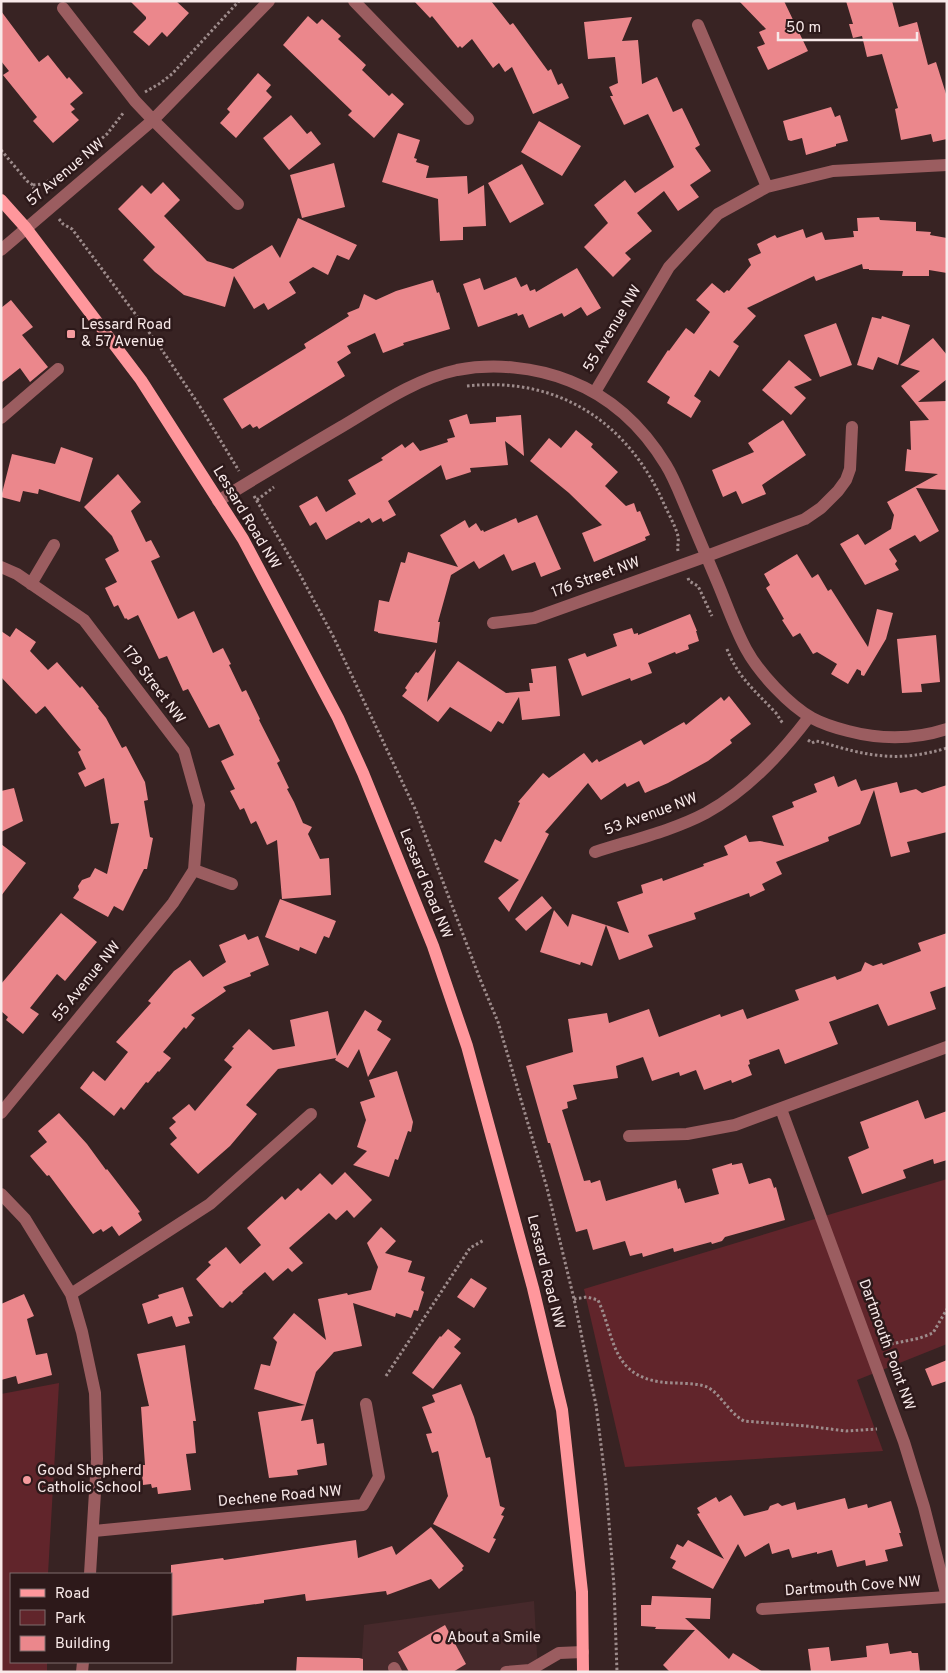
<svg xmlns="http://www.w3.org/2000/svg" width="948" height="1673" font-family="Overpass,sans-serif">
<style>
.built{fill:#46292b}
.green{fill:#61252b}
.building{fill:#eb878c}
.lines{fill:none;stroke-linecap:round;stroke-linejoin:round}
.path{stroke:#9d8b8b;stroke-width:3;stroke-dasharray:2.5 2.5;stroke-linecap:butt}
.minor{stroke:#9b5d60;stroke-width:12}
.major{stroke:#ff979c;stroke-width:12}
.poi-dot{fill:#f59b9e;stroke:#2d191a;stroke-width:2}
.labels{text-anchor:middle;dominant-baseline:central;stroke-width:5;stroke-linejoin:round;paint-order:stroke}
.street-label{font-size:15px;fill:#f8e9e9;stroke:#2d191a}
.poi-label{font-size:15px;fill:#f8e9e9;stroke:#2d191a;text-anchor:start}
</style>
<rect width="100%" height="100%" fill="#382323"/>
<!-- built -->
<path class="built" d="M534 1601 538 1672H361L364 1625Z"/>
<!-- green -->
<path class="green" d="M947 1179V1344L857 1380 883 1451 625 1467 584 1289Z
M59 1383 48 1574H11V1662H47V1672H1V1394Z"/>
<!-- building -->
<path class="building" d="M130 1H176L189 13 167 37 162 32 149 46 133 32 146 19V17Z
M414 1H491L510 25 513 23 548 71 551 69 558 85 562 83 569 98 533 114 512 67 505 72 499 63 493 68 472 39 462 48 460 46 458 48 432 16 430 18Z
M739 1H784L808 51 768 70 757 47 765 44 759 32 766 29Z
M846 1H892L899 27 917 22 928 65 936 62 947 97V139L933 142 931 134 901 140 895 109 898 108 882 54 867 57 862 36 853 38 849 24H853Z
M1 11 39 62 48 55 67 79 69 77 83 93 70 104 75 109 71 112 79 120 53 143 33 121 37 117 3 75 9 71 1 61Z
M308 16 317 24 322 19 341 36 338 39 366 65 362 70 389 96 392 93 404 104 374 138 348 115 352 111 283 45Z
M632 17 622 41 638 40 642 84 657 77 673 112 682 108 700 145 695 148 711 171 690 185 699 197 678 211 664 191 637 213 652 231 625 253 631 259 613 277 584 247 608 223 594 205 625 180 635 193 674 167 648 114 624 125 610 96H613L609 87 618 83 615 57 588 59 584 22Z
M258 73 271 85 266 91 272 97 236 138 220 123 230 112 227 109Z
M831 107 835 117 840 115 848 141 836 144V146L806 155 802 138 791 141 788 140 783 121Z
M291 115 307 134 311 131 321 144 289 170 263 138Z
M539 121 581 146 562 176 521 152Z
M398 133 420 140 414 158 417 159 416 162 429 166 426 178 467 176 468 194 484 185 486 226 463 227V240L440 241 438 199 382 182Z
M334 163 345 207 302 218 290 175Z
M522 164 544 204 510 223 488 183Z
M163 182 180 200 164 216 207 261 233 269 272 245 280 258 298 218 357 245 349 260 337 255 328 275 313 267 289 282 296 293 268 310 264 303 254 309 234 276 225 307 184 295 155 272 143 260 155 247 118 209 142 185 151 194Z
M879 217 880 220 916 222V231L931 232 930 235 947 238V273L929 270V276H902L903 271 869 270V269H863L862 264 816 281 814 276 747 308 756 316 733 342 739 346 719 377 710 370 694 396 701 401 691 418 667 403 670 397 647 382 668 350 669 351 686 328 694 334 710 312 696 300 712 283 724 293 727 290 729 291 751 265 748 259 761 253 757 244 775 235 777 238 803 229 806 238 822 232 825 240 854 237 853 231H858L857 218Z
M577 268 601 308 587 316 581 307 564 317 562 313 529 328 523 314 518 316 517 313 478 327 463 284 480 278 484 290 516 277 521 287 527 284 530 291 535 289 536 292Z
M433 280 437 293 439 292 450 329 403 343 404 345 383 353 375 333 347 346 351 353 337 362 345 376 259 429 257 426 253 428 250 424 242 429 223 399 306 348 304 344 349 316 347 313 359 308 364 294 376 300 396 291Z
M11 300 33 327 22 335 48 367 30 382 20 368 1 383V308Z
M882 316 910 325 898 365 878 357 873 370 857 365 872 317 881 319Z
M836 323 852 365 820 377 804 335Z
M933 338 947 355V379L918 402 947 401V490L916 488 939 531 920 542 915 535 889 549 897 561 895 564 899 570 865 585 840 544 858 534 865 545 891 529 894 515 887 502 938 474 905 471 907 449 911 450 910 421 929 420 901 386 920 371 900 365Z
M789 360 812 380 794 387 806 398 791 415 762 390Z
M467 414 470 424 496 422V417L521 415 524 456 505 441 508 465 470 468 471 472 446 480 441 465 388 501 396 515 383 522 381 518 372 523 369 518 361 523 359 521 326 540 316 522 310 526 299 506 317 496 326 512 356 494 348 480 383 460 381 458 402 444 405 448 413 442 420 451 448 442 447 439 455 437 449 420Z
M783 420 806 455 762 485 766 494 742 504 736 491 723 497 712 470 754 452 748 443Z
M576 430 593 444 591 447 618 472 605 486 626 506 634 503 637 512 640 511 650 535 645 537 646 540 594 562 582 533 602 525 569 493 530 461 549 438 561 448Z
M61 447 93 458 80 502 39 489 38 494 23 491 20 502 1 497 12 454 55 464Z
M118 474 141 502 131 511 146 542 151 540 160 557 151 561 178 619 194 611 213 653 223 648 231 664 229 665 242 692 246 690 260 719 259 720 280 761 277 763 289 788 287 789 294 802 303 823 312 827 308 834 320 859 329 858 331 895 282 899 277 840 267 845 256 821 251 824 244 808 240 810 230 791 235 789 221 761 234 755 219 724 209 728 188 689 183 691 167 656 159 659 138 615 128 620 126 618 125 619 118 605 114 607 105 588 117 582 105 559 119 551 112 536 84 507Z
M537 515 561 569 541 577 535 562 512 571 504 554 479 569 474 561 451 575 438 622H440L437 643 378 633V632L374 631 379 600 389 602 401 562 405 563 408 552 458 567 440 535 465 520 469 528 476 523 481 531 483 530 484 532 516 518 518 523Z
M797 554 812 578 818 574 828 591 831 589 868 647 877 609 893 613 886 639 864 676 861 675V671L857 669 848 684 831 674 837 664 817 652 813 654 800 633 793 637 782 620 784 619 766 588 770 585 764 574Z
M690 614 697 631H696L699 641 688 645 689 649 676 654 675 652 648 663 652 673 631 681 630 678 582 696 568 659 585 653 587 657 617 646 613 634 632 628 634 634 638 633V635Z
M16 628 36 642 30 651 48 670 57 662 80 688 82 686 99 707 98 708 106 718 122 748 126 746 145 782 148 800 144 801 150 837 153 838 147 869H144L123 911 114 906 108 917 73 898 79 890 78 886 82 880 90 877 95 868 107 874 119 823 111 824 104 778 85 787 78 773 86 769 78 752 81 750 45 706 36 714 1 677V631L10 637Z
M936 635 940 682 921 684 922 692 902 693 897 639Z
M436 649 427 702 458 661 506 693 530 691 529 683H533L531 669 556 666 560 716 522 720 519 697 503 724 498 721 491 732 450 707 438 722 402 696 407 690 405 688 416 672 418 673Z
M729 696 751 724 730 740 732 743 708 761 668 783 645 793 639 781 627 787 625 783 601 800 588 783 545 832 549 834 509 912 498 898 519 880 484 862 495 839 501 842 520 803 518 802 543 773 549 778 584 753 592 763 597 759 599 762 641 740 644 745 684 722 686 725 721 697 724 701Z
M834 776 838 787 856 779 861 791 897 782 900 793 916 789 922 793 947 785V832L907 842 910 852 891 857 874 790 860 824 828 837 829 841 776 862 782 874 762 884 765 890 750 897 749 893 694 913 696 919 648 935 653 947 619 960 606 925 629 933 617 902 643 893 641 885 662 878 663 881 704 866 703 864 728 855 724 846 746 835 749 842 760 841 784 846 772 816 794 807 792 802 817 792 814 784Z
M14 788 23 821 1 832V791Z
M1 844 26 863 1 896Z
M542 896 552 908 526 931 515 919Z
M280 899 336 921 329 938 324 936 316 954 300 947 299 951 265 937Z
M554 910 568 927 572 914 606 925 592 966 581 962 580 965 540 952Z
M61 913 97 942 65 981 57 974 30 1008 39 1014 23 1034 6 1020 8 1017 1 1011V984Z
M947 933V986L930 992 936 1009 888 1026 878 1004 829 1022 838 1044 785 1064 779 1049 749 1060 750 1064 748 1065 752 1075 732 1083 731 1080 704 1090 696 1070 680 1076 679 1072 652 1081 643 1057 616 1066 618 1078 573 1085 577 1099 567 1102 568 1108 562 1110 584 1181 590 1180 591 1183 600 1180 606 1201 676 1180 678 1189 680 1188 685 1203 719 1194 712 1169 732 1163V1165L742 1163 749 1184 769 1178 771 1179 774 1188 776 1187 785 1220 725 1237 722 1241 712 1244 711 1242 674 1252 673 1248 643 1257 642 1253 630 1256 625 1241 593 1250 587 1229 576 1232 550 1143H548L526 1066 573 1052 568 1019 607 1013 609 1023 649 1009 659 1037 720 1014 721 1017 743 1009 747 1019 799 1000 795 990 835 976 837 980 861 971 865 962 873 966 882 963 883 965 921 951 918 943Z
M245 934 248 940 258 936 269 965 250 973 251 976 223 987 226 991 191 1015 195 1018 186 1029 184 1027 163 1052 171 1058 159 1072 158 1071 148 1083 146 1082 124 1110 121 1107 114 1116 80 1088 93 1071 105 1081 128 1052 116 1042 151 1003 148 1001 174 971 190 960 203 977 226 962 219 945Z
M365 1010 382 1021 377 1030 391 1039 368 1077 359 1049 348 1068 335 1060 336 1058 278 1069 246 1105 257 1114 230 1146 198 1174 170 1144 177 1138 169 1128 176 1122 172 1118 189 1104 195 1111 232 1067 224 1060 234 1048 232 1047 249 1029 273 1050 295 1046 290 1020 328 1011 337 1056Z
M397 1071 413 1122 411 1132 408 1131 398 1160 395 1159 389 1177 353 1165 367 1151 357 1147 366 1120 360 1102 375 1097 369 1080Z
M918 1100 925 1119 947 1111V1160L934 1164 933 1159 903 1170 906 1178 862 1194 848 1157 869 1148 860 1122Z
M59 1113 87 1144 106 1170 107 1169 140 1212 138 1213 142 1220 141 1221 119 1236 112 1226 103 1232 101 1229 93 1234 49 1175 47 1176 30 1156 47 1142 38 1131Z
M345 1172 372 1200 354 1218 347 1210 336 1220 329 1213 289 1248 303 1263 292 1272 288 1268 273 1281 265 1272 242 1292 243 1293 232 1303 230 1301 223 1308 220 1307 196 1279 211 1265 208 1262 226 1247 240 1264 261 1245 247 1228 282 1196 285 1200 298 1188 301 1191 320 1173 332 1185Z
M381 1227 396 1241 385 1253 412 1261 408 1272 425 1277 421 1290 424 1292 418 1311 414 1310 411 1318 396 1313 395 1317 353 1303 362 1346 334 1352 316 1372 301 1421 313 1419 317 1444 324 1443 327 1465 297 1470 298 1475 269 1478 258 1412 305 1405 254 1389 261 1364 270 1366 277 1342 273 1338 294 1313 326 1340 318 1299 347 1293 348 1295 371 1290 378 1267 367 1243Z
M471 1278 487 1288 474 1308 457 1297Z
M183 1287 193 1316 188 1317 190 1323 176 1327 172 1316 148 1324 142 1304 159 1298 158 1295Z
M24 1294 34 1316 27 1319 36 1355 47 1353 52 1375 18 1384 16 1376 1 1380V1304Z
M448 1329 461 1339 454 1347 461 1353 433 1389 412 1373 440 1336 441 1337Z
M185 1345 196 1421H193L196 1453 186 1454 191 1490 158 1494 157 1487 152 1488 151 1484 143 1485 141 1465H145L141 1407 149 1406 137 1354Z
M947 1360V1381L932 1386 925 1369Z
M461 1384 474 1417 486 1458 490 1457 500 1506 505 1508 501 1515 504 1516 493 1538 496 1539 489 1553 433 1524 448 1496 438 1451 432 1453 426 1434 432 1433 422 1407 435 1402 432 1395Z
M731 1495 744 1516 768 1510 770 1506 778 1503 782 1506 795 1502 797 1510 845 1498 848 1509 867 1504 868 1508 891 1501 901 1533H899L903 1546 885 1550 888 1561 866 1566 865 1560 837 1567 832 1550 817 1554V1552L792 1558 789 1549 772 1554 769 1543 745 1557 738 1544 713 1589 672 1568 676 1561 670 1558 677 1544 683 1547 688 1540 724 1559 697 1514 700 1513 697 1508 716 1497 719 1502Z
M431 1527 464 1566 462 1568 463 1570 439 1589 431 1579 387 1595 386 1591 306 1601 305 1594 264 1600V1603L171 1616V1565L223 1558 224 1560 356 1540 358 1558 392 1546 396 1555Z
M652 1596 711 1598 710 1619 685 1618 729 1659 733 1653 763 1672H670L663 1665 695 1630 655 1629 656 1627 641 1626V1605H651Z
M445 1625 466 1664 453 1672H409L398 1652Z
M888 1643 890 1654 911 1651 912 1653H918L920 1672H811L808 1649 829 1647 831 1661 867 1657 866 1646Z
M297 1657 359 1658 363 1659V1672H296Z"/>
<g class="lines">
<!-- path -->
<path class="path" d="M145 92 159 84 172 74 239 1
M1 150 27 181 33 185 34 191 40 198
M33 185 43 184 61 173 107 134 124 112
M59 219 63 224 72 229 160 347 199 405 239 471
M467 386C558 376 628 422 664 504 669 515 675 525 678 536 679 541 677 546 678 551
M254 496 298 571 333 636 416 811 480 979 498 1022 547 1188 574 1299 596 1405 606 1485 614 1586 617 1672
M257 500 274 487
M688 578 689 581 698 586 712 616
M727 649C737 676 756 692 775 712 779 716 780 721 784 724
M808 740 812 743 816 741 821 742C868 756 897 763 947 748
M574 1299 587 1297 598 1300C615 1337 611 1375 661 1382 674 1384 696 1382 707 1387 720 1393 729 1413 744 1421L806 1426 846 1431 877 1429
M891 1344 920 1338 933 1333 947 1309
M386 1376 470 1248 484 1240"/>
<!-- minor -->
<path class="minor" d="M354 1 468 119
M63 8 135 101 153 120 238 204
M698 25 767 187
M1 250 153 120 269 1
M595 392 669 267 718 214 767 187 833 171 947 165
M1 418 58 369
M218 501C259 476 300 451 341 427 378 405 415 379 457 370 494 363 535 367 570 381 611 397 643 427 666 465 674 478 680 494 686 508 696 532 706 555 716 579 726 602 734 627 746 649 759 673 789 705 812 718 823 724 836 728 848 731 882 740 913 740 947 729
M1 567 17 574 84 620 184 751 199 805 194 870 173 903 1 1113
M31 584 54 545
M493 623 534 618 707 556 805 519 821 508 838 491 846 480 850 469 852 427
M595 852C632 840 672 831 706 813 748 790 781 754 809 717
M194 870 232 884
M781 1109 904 1442 924 1507 947 1597
M629 1136 687 1134 735 1125 947 1047
M1 1194 25 1219 71 1294 82 1332 95 1393 97 1459 90 1574
M71 1294 210 1204 311 1114
M94 1531 363 1505 379 1477 366 1404
M762 1609 947 1597
M394 1668 396 1672
M82 1672 83 1662
M506 1672 530 1670 559 1653 583 1652"/>
<!-- major -->
<path class="major" d="M1 200 26 228 141 380 243 539 338 718 363 773 433 946 467 1046 533 1288 562 1410 582 1592 583 1672"/>
</g>
<!-- markers -->
<g class="poi-dot">
<rect x="66" y="329" width="10" height="10" rx="2.5"/>
<circle cx="27" cy="1480" r="5"/>
<circle cx="437" cy="1638" r="5"/>
</g>
<g class="labels">
<!-- street labels -->
<g class="street-label">
<text transform="translate(66 173) rotate(-40)">57 Avenue NW</text>
<text transform="translate(613 329) rotate(-59)">55 Avenue NW</text>
<text transform="translate(246 518) rotate(59)">Lessard Road NW</text>
<text transform="translate(596 578) rotate(-20)">176 Street NW</text>
<text transform="translate(153 685) rotate(53)">179 Street NW</text>
<text transform="translate(651 815) rotate(-20)">53 Avenue NW</text>
<text transform="translate(425 884) rotate(68)">Lessard Road NW</text>
<text transform="translate(87 982) rotate(-51)">55 Avenue NW</text>
<text transform="translate(545 1272) rotate(76)">Lessard Road NW</text>
<text transform="translate(886 1345) rotate(70)">Dartmouth Point NW</text>
<text transform="translate(280 1497) rotate(-5)">Dechene Road NW</text>
<text transform="translate(853 1587) rotate(-4)">Dartmouth Cove NW</text>
</g>
<!-- poi labels -->
<g class="poi-label">
<text x="81" y="325">Lessard Road<tspan x="81" dy="17">&amp; 57 Avenue</tspan></text>
<text x="37" y="1471">Good Shepherd<tspan x="37" dy="17">Catholic School</tspan></text>
<text x="447" y="1638">About a Smile</text>
</g>
</g>
<!-- border -->
<rect width="948" height="1673" fill="none" stroke="#f8e9e9" stroke-width="5"/>
<!-- legend -->
<rect x="10" y="1573" width="162" height="90" fill="#2d191a" stroke="#7e6c6d"/>
<rect x="20" y="1589" width="25" height="8" fill="#ff979c" stroke="#7e6c6d"/>
<text x="55" y="1598" font-size="15" fill="#f8e9e9">Road</text>
<rect x="20" y="1610" width="25" height="15" fill="#61252b" stroke="#7e6c6d"/>
<text x="55" y="1623" font-size="15" fill="#f8e9e9">Park</text>
<rect x="20" y="1636" width="25" height="15" fill="#eb878c" stroke="#7e6c6d"/>
<text x="55" y="1648" font-size="15" fill="#f8e9e9">Building</text>
<!-- scale -->
<path d="M778 32v8h139v-8" fill="none" stroke="#f8e9e9" stroke-width="2.5"/>
<text x="786" y="32" font-size="15" fill="#f8e9e9" stroke="#2d191a" stroke-width="4" paint-order="stroke">50 m</text>
</svg>
